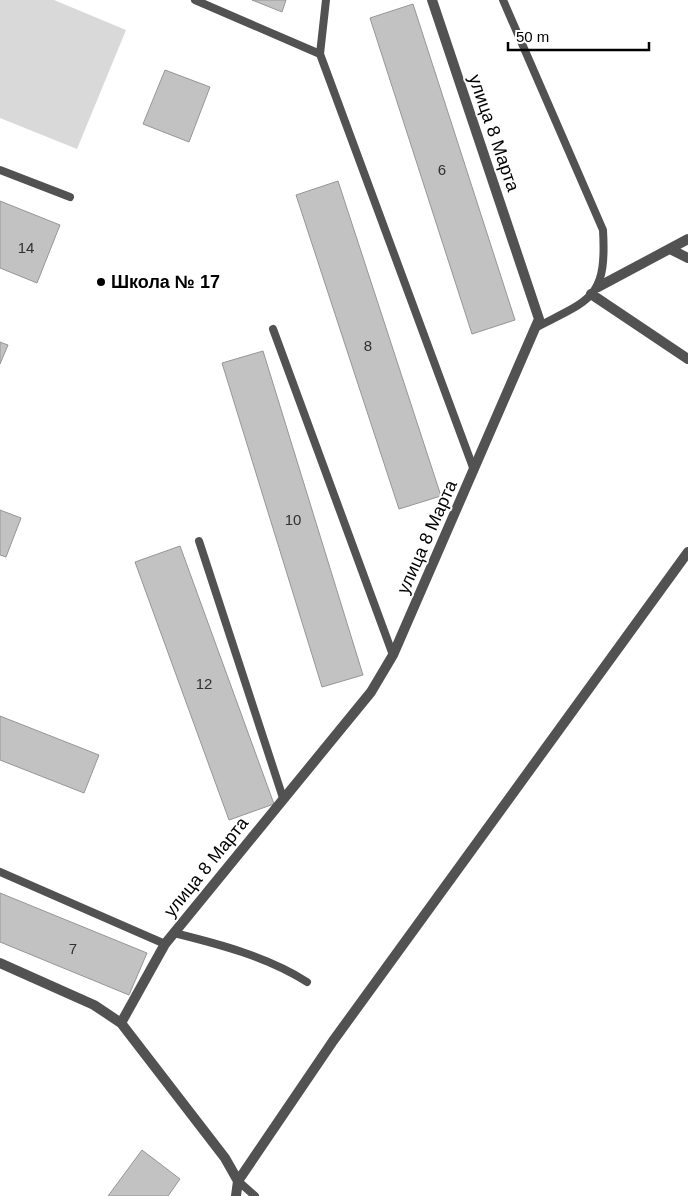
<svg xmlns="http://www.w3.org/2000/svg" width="688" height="1196" font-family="Helvetica,sans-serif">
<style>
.green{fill:#d9d9d9}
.building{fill:#c2c2c2;stroke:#969696}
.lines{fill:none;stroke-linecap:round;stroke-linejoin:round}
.lane{stroke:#525252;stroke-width:8}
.street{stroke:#525252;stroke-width:10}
.poi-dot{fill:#000;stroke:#fff;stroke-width:2}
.labels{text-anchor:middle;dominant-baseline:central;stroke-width:4;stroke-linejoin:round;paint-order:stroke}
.number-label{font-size:15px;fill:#303030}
.street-label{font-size:18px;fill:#000;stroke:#fff}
.poi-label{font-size:18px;font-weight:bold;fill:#000;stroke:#fff;text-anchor:start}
</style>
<rect width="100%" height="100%" fill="#fff"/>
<!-- green -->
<path class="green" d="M0 0H54L126 30 77 149 0 118Z"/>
<!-- building -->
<path class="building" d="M252 0H286L282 12Z
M413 4 515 320 472 334 370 18Z
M165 70 210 87 189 142 143 124Z
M338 181 441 496 399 509 296 195Z
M0 201 60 225 37 283 0 268Z
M0 342 8 345 0 364Z
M263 351 363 675 322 687 222 363Z
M0 510 21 518 6 557 0 555Z
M180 546 274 804 229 820 135 562Z
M0 716 99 755 84 793 0 760Z
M0 893 147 953 129 995 0 942Z
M142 1150 180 1179 168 1196H108Z"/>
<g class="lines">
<!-- lane -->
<path class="lane" d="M195 0 320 54 326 0
M503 0 603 230C607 299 591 299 535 328
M320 54 474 470
M0 170 70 197
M273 329 393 655
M199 541 283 798
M0 872 165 944
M174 933C219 944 268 957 307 982
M238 1181 255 1196"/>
<!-- street -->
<path class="street" d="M670 249 688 258
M598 287 688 239
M591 294 688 359
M0 963 94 1005 121 1023 225 1158 238 1181 236 1196
M121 1023 165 944 371 692 393 655 539 319 432 0
M238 1181 333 1041 688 552"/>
</g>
<!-- markers -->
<circle class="poi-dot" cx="101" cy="282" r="5"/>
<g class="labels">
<!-- number labels -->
<g class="number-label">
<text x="442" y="169">6</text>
<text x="26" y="247">14</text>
<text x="368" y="345">8</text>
<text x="293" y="519">10</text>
<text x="204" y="683">12</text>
<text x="73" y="948">7</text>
</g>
<!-- street labels -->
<g class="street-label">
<text transform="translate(494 133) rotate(71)">улица 8 Марта</text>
<text transform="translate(427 537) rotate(-66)">улица 8 Марта</text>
<text transform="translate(206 867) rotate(-51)">улица 8 Марта</text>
</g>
<!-- poi labels -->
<g class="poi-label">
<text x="111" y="282">Школа № 17</text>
</g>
</g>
<!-- scale -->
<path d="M508 42v8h141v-8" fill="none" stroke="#000000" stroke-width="2.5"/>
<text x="516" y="42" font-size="15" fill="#000000" stroke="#ffffff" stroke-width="4" paint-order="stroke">50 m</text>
</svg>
